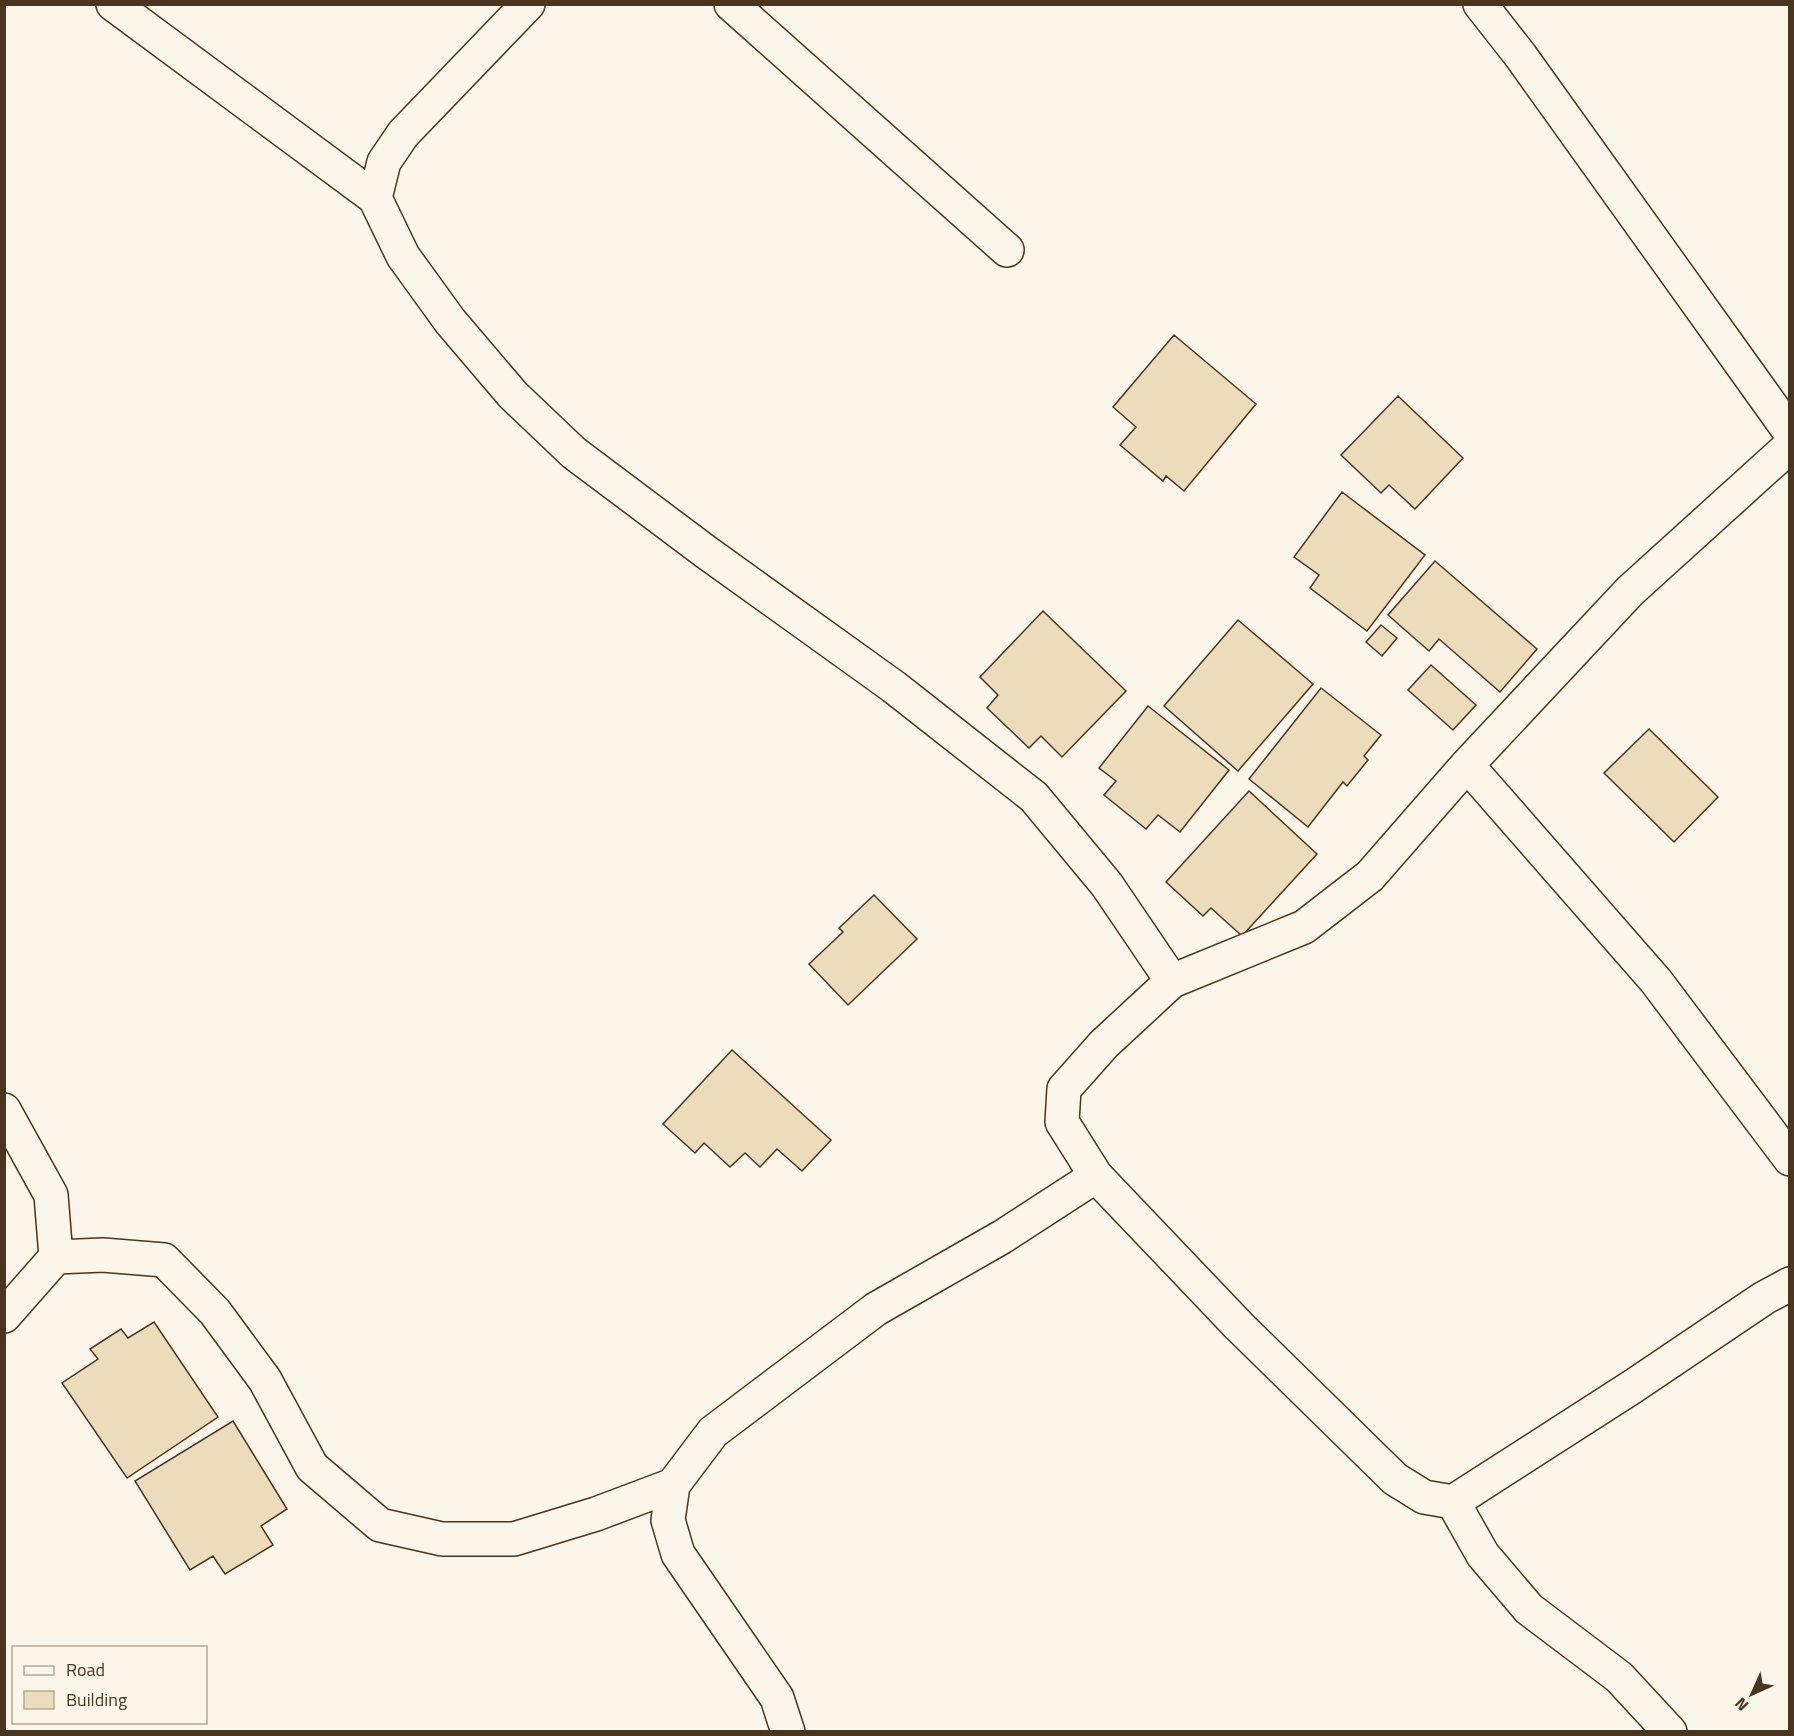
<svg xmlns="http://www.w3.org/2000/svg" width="1794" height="1736" font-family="'Titillium Web',sans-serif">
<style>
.building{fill:#ecdcbc;stroke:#4a3520;stroke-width:1.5}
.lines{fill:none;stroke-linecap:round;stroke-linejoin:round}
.minor-casing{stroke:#4a3520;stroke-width:36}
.minor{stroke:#fbf6e9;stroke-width:33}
</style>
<rect width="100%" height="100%" fill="#fbf6e9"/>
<!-- building -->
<path class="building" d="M1174 335 1256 404 1184 491 1166 476 1163 481 1120 445 1136 427 1113 407Z
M1398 396 1463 458 1415 509 1389 485 1381 493 1341 455Z
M1342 492 1425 555 1367 631 1310 588 1319 575 1294 557Z
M1435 561 1537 649 1500 692 1439 639 1429 651 1388 615Z
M1043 611 1126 691 1062 757 1041 736 1029 748 987 708 998 695 980 677Z
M1238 620 1313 684 1238 771 1164 706Z
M1381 625 1397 638 1382 656 1366 642Z
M1431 665 1476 705 1453 730 1408 690Z
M1321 688 1381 735 1364 756 1368 760 1347 786 1343 782 1308 827 1249 779Z
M1148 706 1229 770 1180 832 1158 815 1146 829 1104 795 1116 781 1099 768Z
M1649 729 1718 797 1674 842 1604 773Z
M1249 791 1317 854 1242 936 1211 908 1203 916 1166 882Z
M874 895 917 939 848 1005 809 964 843 932 839 928Z
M732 1050 831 1140 802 1171 777 1149 760 1167 745 1153 730 1167 704 1143 695 1153 663 1124Z
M154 1322 218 1417 127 1478 62 1383 98 1359 90 1349 121 1329 128 1338Z
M233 1421 287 1509 261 1526 273 1545 225 1574 213 1556 190 1570 135 1481Z"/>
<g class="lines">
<defs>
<path id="minor" d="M113 4 375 198 403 256 450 321 513 395 574 453 706 552 894 687 1034 797 1107 885 1172 981
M731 4 1007 250
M1480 4 1520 55 1790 432
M375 198 384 162 403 134 528 4
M1467 765 1656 981 1790 1159
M4 1110 51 1195 56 1257 4 1316
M1096 1176 1062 1122 1064 1089 1104 1044 1172 981 1304 927 1370 876 1467 765 1630 591 1790 446
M56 1257 103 1255 164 1260 215 1312 265 1380 312 1467 380 1525 442 1539H514L596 1514 673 1485
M1453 1502 1483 1555 1529 1609 1619 1677 1670 1732
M788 1732 777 1698 678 1554 668 1520 673 1485 713 1432 876 1309 1002 1237 1096 1176 1239 1326 1395 1479 1424 1497 1453 1502 1632 1387 1764 1298 1790 1284"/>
</defs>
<!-- minor casing -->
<use href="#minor" class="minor-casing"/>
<!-- minor -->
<use href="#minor" class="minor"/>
</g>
<!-- border -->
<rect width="1794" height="1736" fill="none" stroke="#4a3520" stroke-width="12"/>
<!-- legend -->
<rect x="12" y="1646" width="195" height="78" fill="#fbf6e9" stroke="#b4a999" stroke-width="1.5"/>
<rect x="24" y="1666" width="30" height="9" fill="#fbf6e9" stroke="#b4a999" stroke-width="1.5"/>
<text x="66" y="1676" font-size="18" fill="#4a3520">Road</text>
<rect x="24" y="1691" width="30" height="18" fill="#ecdcbc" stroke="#b4a999" stroke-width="1.5"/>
<text x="66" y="1706" font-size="18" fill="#4a3520">Building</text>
<!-- north arrow -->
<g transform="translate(1752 1694) rotate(225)" stroke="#fbf6e9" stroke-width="4.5" paint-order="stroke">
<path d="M0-4.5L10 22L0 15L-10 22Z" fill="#4a3520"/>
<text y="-9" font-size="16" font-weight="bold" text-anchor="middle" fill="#4a3520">N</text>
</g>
</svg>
